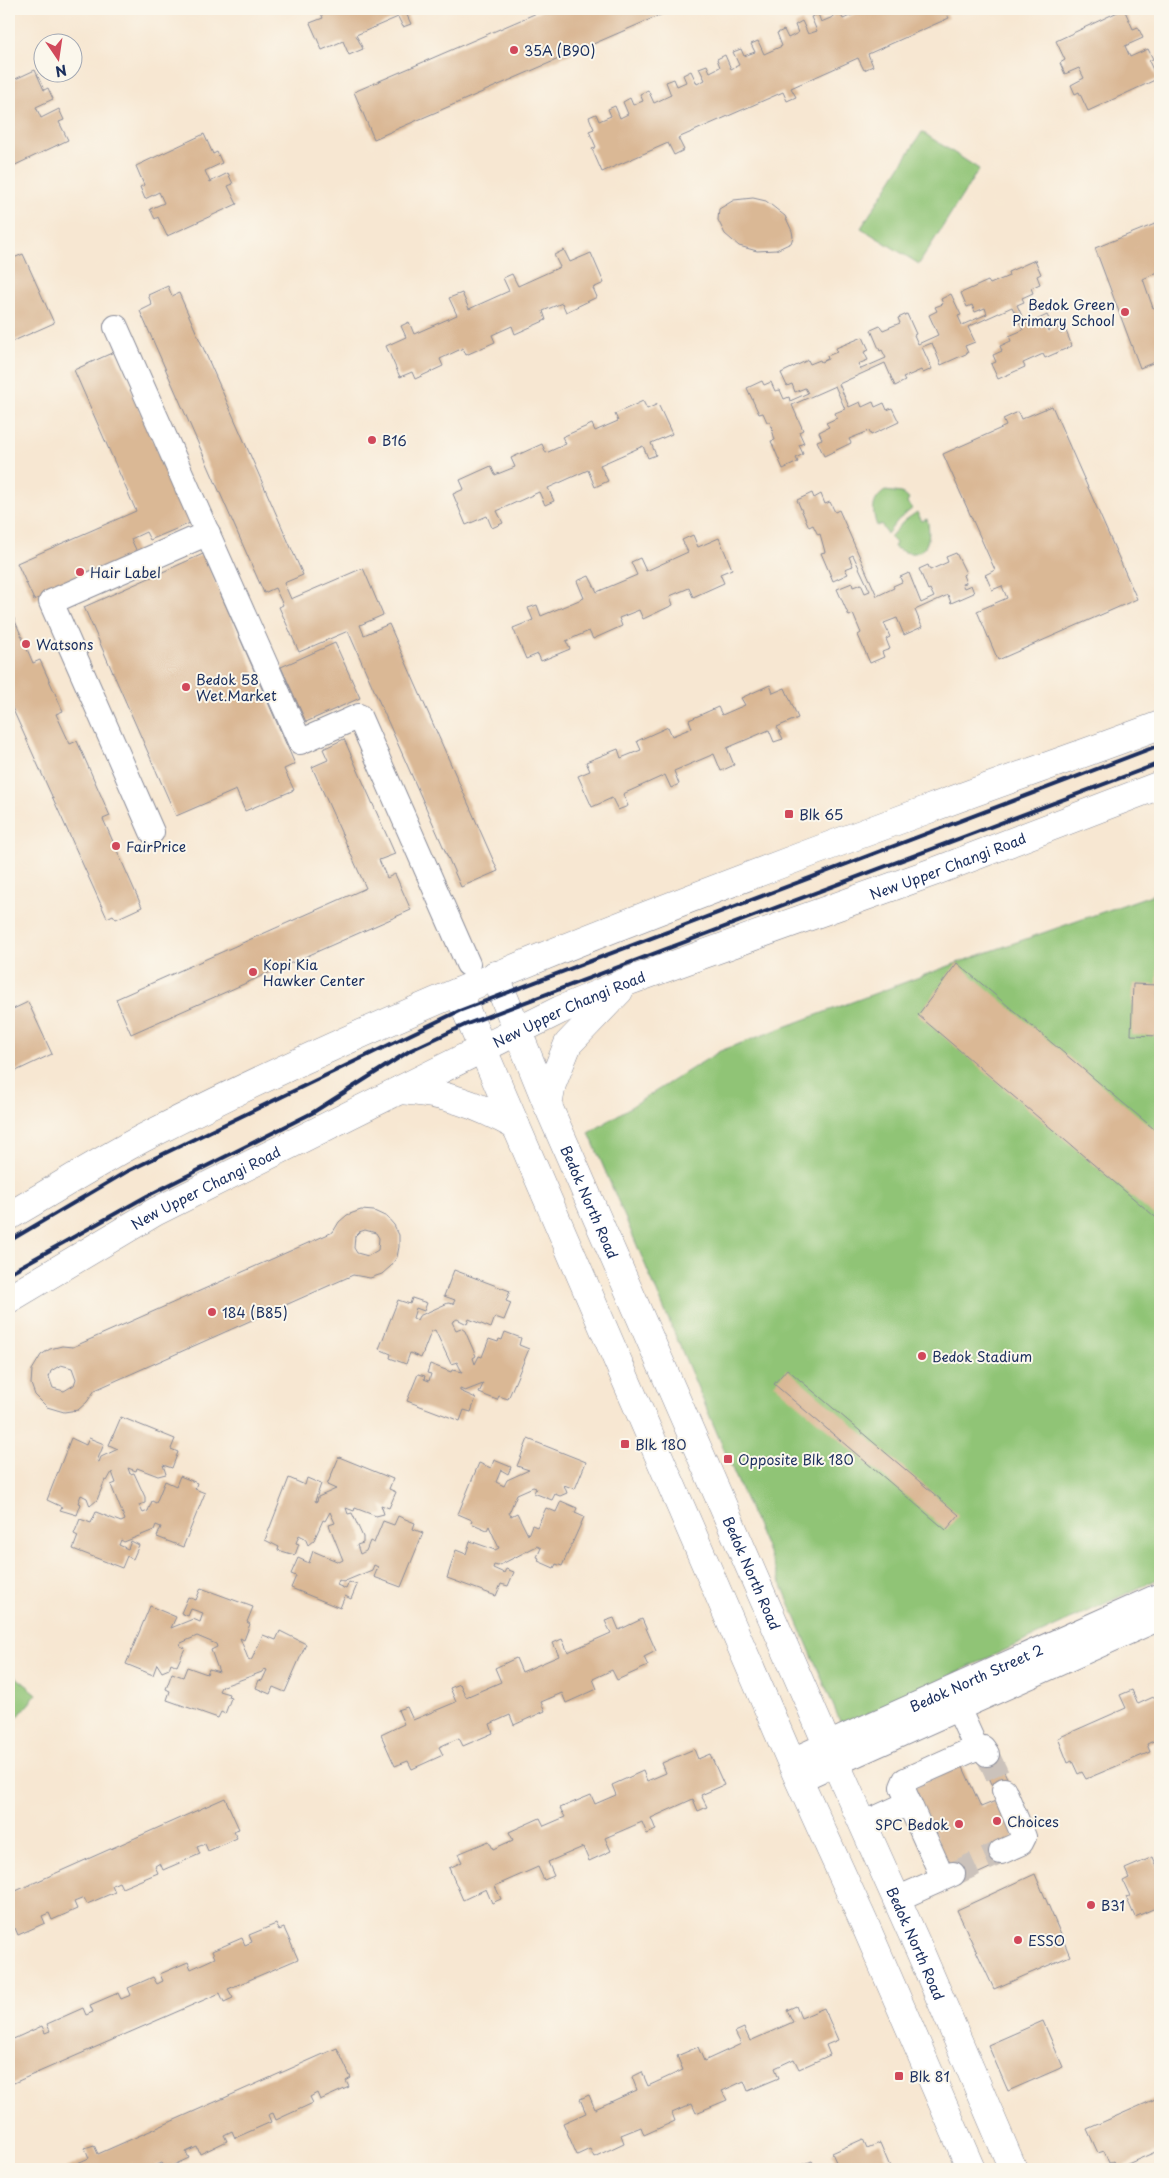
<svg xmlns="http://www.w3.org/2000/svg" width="1169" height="2178" font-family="'Playpen Sans',sans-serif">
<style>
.green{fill:#90c476;stroke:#567a6a}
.building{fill:#dab895;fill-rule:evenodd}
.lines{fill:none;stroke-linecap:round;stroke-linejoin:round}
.minor-tunnel{stroke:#cbc2bb;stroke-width:24;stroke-dasharray:24 12;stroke-linecap:butt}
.minor-casing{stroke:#898b98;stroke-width:26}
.major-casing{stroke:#898b98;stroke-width:29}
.minor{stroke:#fff;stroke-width:24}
.major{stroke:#fff;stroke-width:28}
.rail{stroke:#1b2f5e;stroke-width:4}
.poi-dot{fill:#d1495b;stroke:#fbf7ec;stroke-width:2}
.labels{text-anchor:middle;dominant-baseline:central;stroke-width:4;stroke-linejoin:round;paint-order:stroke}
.poi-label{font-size:14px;fill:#1b2f5e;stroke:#fbf7ec;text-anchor:start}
.street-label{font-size:14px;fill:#1b2f5e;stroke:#fbf7ec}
</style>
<rect width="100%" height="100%" fill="#fbf7ec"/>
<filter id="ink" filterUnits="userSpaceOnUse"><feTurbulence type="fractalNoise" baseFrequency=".02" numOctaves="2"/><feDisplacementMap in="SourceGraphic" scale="10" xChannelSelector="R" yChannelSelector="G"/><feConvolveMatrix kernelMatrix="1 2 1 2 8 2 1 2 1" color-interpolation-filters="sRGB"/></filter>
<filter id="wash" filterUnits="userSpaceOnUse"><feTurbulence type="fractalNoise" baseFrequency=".0096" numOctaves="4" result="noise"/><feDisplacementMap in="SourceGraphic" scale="20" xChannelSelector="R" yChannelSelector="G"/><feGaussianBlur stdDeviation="1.12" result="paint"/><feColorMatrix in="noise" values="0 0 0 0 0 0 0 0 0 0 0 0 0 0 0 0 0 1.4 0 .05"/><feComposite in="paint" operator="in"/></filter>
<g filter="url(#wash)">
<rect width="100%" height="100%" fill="#f7e7d2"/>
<!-- green -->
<path class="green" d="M922 132 979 169 919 264 861 228Z
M885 491 902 493 909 499 907 503 913 508 898 520 887 534 881 524 877 526C872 512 871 500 885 491Z
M917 512 922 521 927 519C934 546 920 563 894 547L896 543 890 537 904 521Z
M1160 892V1578L842 1726 589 1133 720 1051 957 963Z
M9 1671 37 1694 16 1719 9 1713Z"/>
<g id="blocks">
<!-- building -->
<path class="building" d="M319 9H416L406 13 411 24 403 27 398 17 356 35 363 49 349 55 343 41 322 50 310 23 323 18Z
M546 9H674L374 139 354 92Z
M832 9H838L843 19 859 12 858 9H944L949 18 868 54 873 66 864 70 858 58 791 88 796 97 787 101 783 92 678 138 684 150 674 155 668 143 602 172 592 149 596 147 589 131 594 129 589 117 596 114 599 121 611 116 608 109 615 106 620 118 628 114 623 102 630 98 633 105 643 101 640 94 648 90 654 103 671 95 666 82 674 79 677 86 686 82 683 75 691 71 697 84 705 80 699 68 707 65 710 72 720 67 717 59 725 55 731 69 739 65 733 52 741 49 744 56 755 52 751 44 758 41 764 54 782 46 777 33 784 30 788 38 798 33 795 25 802 21 808 34 817 31 811 17 818 14 821 22 833 17 830 10Z
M1124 9 1133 29 1138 27 1143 38 1125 46 1130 57 1148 49 1153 59 1149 61 1157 79 1088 111 1079 92 1075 94 1071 85 1084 78 1079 68 1065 74 1060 63 1065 60 1056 41Z
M35 70 44 90 48 88 53 99 36 107 41 118 59 109 64 120 59 122 68 140 9 168V82Z
M204 134 213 154 217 152 222 163 205 171 210 182 228 173 233 184 228 186 237 204 167 236 158 217 155 219 150 209 164 203 159 192 145 199 140 187 144 185 136 166Z
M753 198 766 201 785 216 792 231 793 237 791 243 776 250 757 251 739 246 725 234 718 220 719 209 734 200Z
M1160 222V271L1143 279 1153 308 1160 305V360L1140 368 1095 248Z
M564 250 570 262 591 253 604 283 593 288 597 297 566 312 562 303 543 311 546 320 515 334 512 326 492 335 495 342 466 355 463 348 440 359 443 366 415 379 412 372 400 377 386 346 406 337 401 326 409 322 414 334 457 315 449 298 462 293 469 309 509 291 503 278 512 274 518 286 560 267 554 255Z
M23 254 54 323 9 343V260Z
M1035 260 1041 274 1037 276 1040 284 1031 288 1033 293 1022 298 1024 302 1017 305 1026 325 1047 315 1051 323 1046 326 1048 331 1057 326 1061 334 1066 331 1072 346 1045 358 1043 354 1023 363 1025 367 998 379 991 364 996 362 993 355 1002 351 1000 346 1011 341 1009 336 1023 330 1012 307 968 327 975 342 965 346 968 353 941 365 932 343 922 347 932 369 923 373 921 370 903 378 905 381 895 386 885 363 839 384 849 407 860 402 862 407 873 402 875 407 884 403 887 410 892 408 899 422 871 435 869 431 849 439 851 443 824 456 817 441 822 439 819 432 829 427 826 423 837 418 835 413 845 409 835 386 792 405 803 430 799 432 804 443 799 445 803 454 796 458 798 462 783 469 771 441 775 440 770 422H767L763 413 759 414 747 388 762 381 764 385 771 382 775 391 780 390 784 399 789 397 790 401 808 393 805 388 795 392 792 384 787 386 781 373 808 360 810 364 820 360 821 362 828 359 827 356 837 352 836 348 863 337 869 350 864 352 868 360 858 364 861 369 886 358 882 350 880 351 871 330 880 326 883 330 900 323 898 318 907 314 916 334 914 335 918 344 938 335 929 315 937 311 935 307 943 304 941 299 951 294 961 315 958 316 962 325 987 314 985 308 975 312 972 305 967 307 961 293 988 281 990 284 1009 276 1008 272Z
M168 286 172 296 179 293 303 575 284 583 291 599 363 568 383 615 360 625 364 635 389 624 498 871 461 887 348 631 299 652 279 607 283 605 275 588 264 593 140 311 152 305 148 295Z
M114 352 190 523 150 540 146 532 131 539 138 554 34 600 17 563 136 511 74 370Z
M643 401 647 409 658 404 672 434 651 443 656 455 648 458 643 446 600 465 608 481 595 487 588 470 548 488 554 501 545 505 539 492 497 511 503 523 492 528 487 516 466 525 453 494 464 489 460 480 491 466 495 475 515 467 511 458 542 444 546 453 566 444 562 437 592 424 595 431 618 421 615 414Z
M1052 406 1137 599 998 660 977 611 1007 598 1002 586 992 590 986 576 985 575 995 570 943 454 1006 426 1003 419 1018 412 1021 419Z
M812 493 814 498 821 494 825 504 830 502 835 512 839 510 877 596 894 588 893 586 902 582 900 577 909 573 921 603 934 597 930 589 928 590 919 569 928 565 930 570 948 562 946 557 956 553 966 573 963 575 966 583 962 584 964 588 971 585 974 593 951 603 948 595 915 610 922 627 904 635 897 618 884 623 890 637 886 639 890 649 882 652 884 657 870 663 858 635 861 633 853 614 849 616 837 589 852 583 853 587 861 584 865 593 870 591 853 555 849 557 853 566 845 569 848 574 833 581 821 553 825 552 820 534 818 535 813 525 809 527 797 500Z
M693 535 698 547 719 538 732 569 720 574 724 583 693 597 689 588 670 596 673 605 643 619 639 610 619 618 622 626 593 639 589 631 566 641 570 649 541 661 538 654 526 659 513 628 533 620 528 608 537 605 541 616 584 598 577 581 589 576 597 592 637 575 631 562 640 558 646 571 688 552 682 540Z
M203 554 295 764 284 769 294 790 245 811 236 790 176 816 84 607Z
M9 607 33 663 40 660 63 711 56 714 70 744 77 741 110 816 103 819 142 907 116 919 113 915 107 918 9 701Z
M335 643 360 698 306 722 281 667Z
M770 685 773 693 785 688 798 718 777 727 783 739 774 742 769 730 727 748 734 765 721 771 714 754 674 771 679 784 671 788 665 775 623 794 628 806 618 810 612 798 592 807 578 776 590 771 586 762 618 749 621 758 641 750 637 741 668 727 672 736 692 728 689 720 718 707 722 715 745 705 741 698Z
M344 739 395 854 379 860 387 878 395 874 411 910 131 1034 116 999 366 888 312 767 328 760 323 749Z
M1158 961H1160V1036L1131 1035 1133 984 1157 985Z
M957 963 1160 1134V1221L918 1015Z
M28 1002 52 1054 16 1071 9 1056V1011Z
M361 1210 374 1211 387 1217 394 1225 399 1235V1247L397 1257 391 1266 382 1274 370 1278 353 1275 95 1390 87 1402 78 1410 64 1412 47 1407 35 1395 31 1384 32 1370 41 1355 50 1349 62 1346 73 1347 333 1232 339 1222 347 1215ZM365 1230 376 1233 379 1238 378 1250 368 1256 357 1253 354 1248 355 1236 359 1232ZM61 1365 72 1368 76 1379 74 1385 64 1391 53 1388 49 1377 51 1371Z
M454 1270 510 1291 506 1301 511 1303 504 1320 495 1317 491 1328 469 1319 467 1324 457 1319 452 1322 456 1330 461 1328 465 1331 476 1356 473 1358 475 1364 479 1356 482 1357 489 1339 498 1342 499 1339 502 1340 505 1332 521 1338 519 1345 529 1349 508 1399 499 1396 497 1400 479 1393 483 1384 465 1391 460 1389V1391L476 1398 471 1412 464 1410 460 1421 407 1401 418 1374 425 1376 424 1379 429 1381 431 1374 427 1373 430 1364 451 1372 452 1370 462 1372 457 1362 451 1364 435 1330 431 1332 421 1358 410 1353 406 1364 390 1358 391 1354 379 1349 398 1300 410 1304 412 1298 427 1303 424 1311 416 1308 413 1318 417 1320 419 1316 448 1303 453 1304 455 1300 444 1296Z
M787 1369 959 1515 946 1530 774 1384Z
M121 1417 175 1439 171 1449 178 1452 172 1468 163 1465 166 1474 158 1476 137 1468 136 1471 128 1468 130 1474 134 1473 145 1497V1503L139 1505 143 1513 148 1511 152 1501 156 1503 165 1481 176 1486 180 1476 197 1483 195 1489 205 1493 183 1547 157 1537 161 1527 156 1525 154 1530 124 1542 121 1540 119 1545 128 1549 131 1541 139 1545 133 1559 127 1556 122 1568 73 1549 78 1536 74 1534 80 1519 91 1523 96 1512 121 1522 125 1520 111 1485 116 1483 112 1472 107 1481 105 1480 97 1500 90 1506 87 1498 81 1495 78 1503 81 1504 77 1515 60 1510 62 1507 47 1500 71 1438 86 1445 89 1438 104 1444 97 1461 99 1462 101 1457 118 1449 109 1445Z
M528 1439 586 1462 575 1489 564 1485 567 1493 560 1496 555 1494 552 1500 534 1493 536 1488 533 1487 517 1494 509 1513 511 1516 517 1513 528 1535 532 1525 537 1527 546 1508 556 1512 561 1501 577 1508 575 1513 584 1517 562 1566 556 1564 554 1568 538 1561 539 1558 537 1557 541 1548 537 1546 498 1566 494 1565 493 1568 504 1573 506 1569 514 1572 508 1586 501 1584 496 1596 447 1578 456 1550 466 1554 470 1541 495 1550 499 1548 489 1526 487 1530 471 1523 472 1520 458 1514 479 1463 491 1468 494 1460 511 1467 508 1474 501 1470 496 1482 504 1486 507 1480 529 1470 517 1466Z
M339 1457 393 1479 389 1489 396 1492 389 1508 381 1505 384 1514 376 1516 355 1508 354 1511 346 1508 348 1514 352 1513 363 1537V1543L357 1545 360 1554 366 1551 370 1541 374 1543 383 1521 394 1525 398 1516 415 1523 413 1529 423 1533 401 1587 374 1577 378 1567 374 1565 372 1570 343 1582 339 1580 337 1585 346 1589 349 1582 357 1585 351 1599 345 1596 340 1608 291 1588 296 1576 291 1574 298 1558 309 1563 313 1551 339 1562 343 1560 329 1525 335 1523 330 1512 325 1521 323 1520 314 1540 308 1545 305 1538 299 1535 296 1543 299 1544 295 1555 278 1550 279 1547 265 1540 289 1478 305 1485 307 1478 321 1484 315 1501 317 1502 318 1497 336 1489 327 1485Z
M201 1588 253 1607 247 1622 250 1624 244 1640 240 1638 249 1661 252 1659 263 1635 276 1640 280 1631 306 1644 285 1692 273 1687 270 1694 256 1688 259 1680 262 1681 267 1670 264 1669 262 1672 221 1687 219 1691 229 1694 228 1697 231 1698 225 1714 221 1712 218 1718 167 1700 170 1691 166 1689 172 1673 183 1677 187 1667 207 1674 209 1669 219 1672 211 1650 217 1647 216 1644 197 1636 181 1643 180 1646 185 1648 177 1666 171 1663 169 1669 162 1672 157 1664 153 1675 126 1664 150 1606 176 1617 171 1628 193 1619 200 1622 203 1613 191 1609 188 1616 181 1613 188 1597 196 1600Z
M614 1618 619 1630 642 1619 656 1651 644 1657 648 1666 617 1680 612 1670 593 1679 597 1689 566 1703 562 1693 541 1702 545 1711 514 1725 510 1715 490 1724 493 1733 463 1746 459 1738 439 1747 443 1755 412 1769 408 1761 395 1766 381 1735 404 1724 398 1710 407 1707 413 1720 456 1702 450 1688 460 1684 466 1697 501 1682 495 1668 516 1658 522 1672 559 1656 553 1643 562 1639 568 1652 611 1633 605 1621Z
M1132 1690 1138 1704 1160 1694V1738L1147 1744 1150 1752 1086 1779 1082 1772 1078 1774 1072 1761 1068 1763 1058 1738 1126 1708 1120 1695Z
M694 1749 698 1759 710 1754 724 1785 701 1795 707 1807 698 1811 693 1799 651 1818 656 1830 647 1834 642 1822 605 1838 611 1851 589 1861 583 1847 548 1862 554 1876 544 1880 538 1867 495 1886 501 1899 492 1903 486 1889 463 1900 449 1868 462 1862 458 1854 489 1841 493 1849 513 1840 509 1832 540 1818 544 1826 565 1817 560 1808 591 1795 595 1804 616 1795 612 1785 643 1771 647 1781 666 1773 662 1763Z
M995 1751 1011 1787 996 1793 980 1757Z
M962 1765 981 1807 998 1800 1014 1836 1005 1861 957 1883 914 1787Z
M225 1798 239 1829 233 1831 237 1838 208 1851 205 1844 197 1847 200 1854 163 1870 160 1863 155 1866 158 1873 122 1888 119 1882 112 1885 115 1892 87 1904 84 1898 74 1902 77 1909 52 1920 49 1913 42 1916 45 1923 18 1935 15 1928 9 1931V1894Z
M1153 1857 1157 1867 1160 1865V1906L1135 1917 1126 1897 1130 1896 1123 1881 1129 1878 1125 1869Z
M1035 1874 1070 1956 994 1989 957 1910Z
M276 1924 279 1930 284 1928 298 1959 228 1989 233 1998 224 2002 220 1993 9 2085V2041L42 2026 45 2033 50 2031 47 2024 83 2008 86 2015 93 2012 90 2005 118 1993 121 1999 131 1995 128 1988 153 1977 157 1984 163 1981 160 1974 188 1962 191 1969 215 1958 212 1951 242 1938 245 1945 252 1942 249 1935Z
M796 2006 801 2018 824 2008 838 2040 826 2045 830 2055 799 2069 794 2059 775 2068 779 2078 748 2091 744 2081 722 2091 727 2100 696 2113 692 2104 672 2113 675 2121 644 2135 641 2127 621 2135 624 2143 594 2157 590 2149 577 2155 563 2123 586 2113 580 2099 589 2095 595 2109 637 2090 632 2077 642 2072 648 2086 683 2070 677 2056 698 2047 704 2061 741 2044 735 2032 744 2028 750 2041 793 2022 787 2010Z
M1043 2021 1063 2067 1008 2091 988 2045Z
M337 2048 351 2078 346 2081 349 2087 320 2100 317 2093 310 2097 313 2103 276 2120 273 2113 268 2115 271 2122 235 2138 232 2131 224 2135 227 2141 200 2154 197 2147 186 2152 189 2158 165 2169 162 2163 155 2166 156 2169H64L89 2158 85 2148 94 2145 98 2154Z
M1160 2097V2150L1116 2169 1113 2161 1109 2163 1104 2151 1098 2153 1087 2129Z
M863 2139 867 2148 880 2143 891 2169H820L836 2162 832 2153Z
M812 2161 816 2169H792Z"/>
</g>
</g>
<g filter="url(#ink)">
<use href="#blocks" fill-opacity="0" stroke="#898b98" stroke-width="1"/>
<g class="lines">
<!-- minor-tunnel -->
<path class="minor-tunnel" d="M987 1754 1004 1790
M953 1874 1001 1852"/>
<defs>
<g id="minor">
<path d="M116 327 300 742 359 716 468 964"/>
<path d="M152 832 51 602 208 533"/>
<path d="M952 1695 976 1748"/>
<path id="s1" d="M790 1761 1160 1595"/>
<path d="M799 1780 1160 1618"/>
<path d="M909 1803 902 1787 905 1780 976 1748H983L987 1754"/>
<path d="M863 1824 909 1803 943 1878"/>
<path d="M1001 1852 1021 1843 1024 1837 1004 1790"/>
<path d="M897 1899 953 1874"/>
</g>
<g id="major">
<path id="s2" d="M495 975 548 1106 827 1744 919 1949 1013 2169"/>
<path d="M458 992 799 1780 866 1927 971 2169"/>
<path d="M400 1090C445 1093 476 1104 516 1126"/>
<path d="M548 1106 552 1084 568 1044 619 991"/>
<path d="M9 1216C56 1189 102 1159 151 1134 401 1006 665 906 929 809 1006 780 1084 754 1160 725"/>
<path id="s3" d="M9 1299 155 1212 560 1010 629 981 936 871 1160 785"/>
</g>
</defs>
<!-- minor casing -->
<use href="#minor" class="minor-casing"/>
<!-- major casing -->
<use href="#major" class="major-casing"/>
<!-- minor -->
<use href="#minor" class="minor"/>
<!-- major -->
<use href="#major" class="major"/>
<!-- rail -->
<path class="rail" d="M9 1241 126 1172 459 1011 1160 745
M9 1273 147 1196 312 1113 411 1050 467 1024 1160 763"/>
</g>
</g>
<!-- markers -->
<g class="poi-dot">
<circle cx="514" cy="50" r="5"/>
<circle cx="1125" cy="312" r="5"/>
<circle cx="372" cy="440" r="5"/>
<circle cx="80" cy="572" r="5"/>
<circle cx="26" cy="644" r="5"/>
<circle cx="186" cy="687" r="5"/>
<rect x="784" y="809" width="10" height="10" rx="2.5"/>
<circle cx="116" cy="846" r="5"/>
<circle cx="253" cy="972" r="5"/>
<circle cx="212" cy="1312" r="5"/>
<circle cx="922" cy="1356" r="5"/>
<rect x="620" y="1439" width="10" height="10" rx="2.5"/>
<rect x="723" y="1454" width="10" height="10" rx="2.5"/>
<circle cx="997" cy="1821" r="5"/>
<circle cx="959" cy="1824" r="5"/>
<circle cx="1091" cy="1905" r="5"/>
<circle cx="1018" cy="1940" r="5"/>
<rect x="894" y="2071" width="10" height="10" rx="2.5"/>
</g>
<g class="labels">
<!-- poi labels -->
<g class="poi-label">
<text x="524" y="50">35A (B90)</text>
<text x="1115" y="304" text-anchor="end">Bedok Green<tspan x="1115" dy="16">Primary School</tspan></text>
<text x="382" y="440">B16</text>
<text x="90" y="572">Hair Label</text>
<text x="36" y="644">Watsons</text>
<text x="196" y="679">Bedok 58<tspan x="196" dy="16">Wet.Market</tspan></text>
<text x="799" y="814">Blk 65</text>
<text x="126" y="846">FairPrice</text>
<text x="263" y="964">Kopi Kia<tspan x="263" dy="16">Hawker Center</tspan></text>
<text x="222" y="1312">184 (B85)</text>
<text x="932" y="1356">Bedok Stadium</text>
<text x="635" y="1444">Blk 180</text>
<text x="738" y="1459">Opposite Blk 180</text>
<text x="1007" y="1821">Choices</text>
<text x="949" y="1824" text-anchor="end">SPC Bedok</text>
<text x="1101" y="1905">B31</text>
<text x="1028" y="1940">ESSO</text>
<text x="909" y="2076">Blk 81</text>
</g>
<!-- street labels -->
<g class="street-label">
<text stroke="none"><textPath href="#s3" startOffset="1036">New Upper Changi Road</textPath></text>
<text stroke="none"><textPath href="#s3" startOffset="631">New Upper Changi Road</textPath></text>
<text stroke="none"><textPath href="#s3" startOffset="226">New Upper Changi Road</textPath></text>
<text stroke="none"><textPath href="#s2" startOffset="246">Bedok North Road</textPath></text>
<text stroke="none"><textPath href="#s2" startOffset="651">Bedok North Road</textPath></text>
<text stroke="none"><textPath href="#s1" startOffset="204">Bedok North Street 2</textPath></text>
<text stroke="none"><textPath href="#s2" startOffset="1056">Bedok North Road</textPath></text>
</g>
</g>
<!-- margin -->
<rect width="1169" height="2178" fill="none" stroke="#fbf7ec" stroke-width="30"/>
<!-- north arrow -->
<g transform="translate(58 58) rotate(167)"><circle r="24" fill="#fbf7ec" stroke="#a1a7b3"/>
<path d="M0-4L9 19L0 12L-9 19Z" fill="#d1495b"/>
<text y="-8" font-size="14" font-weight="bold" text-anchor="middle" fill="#1b2f5e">N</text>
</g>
</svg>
